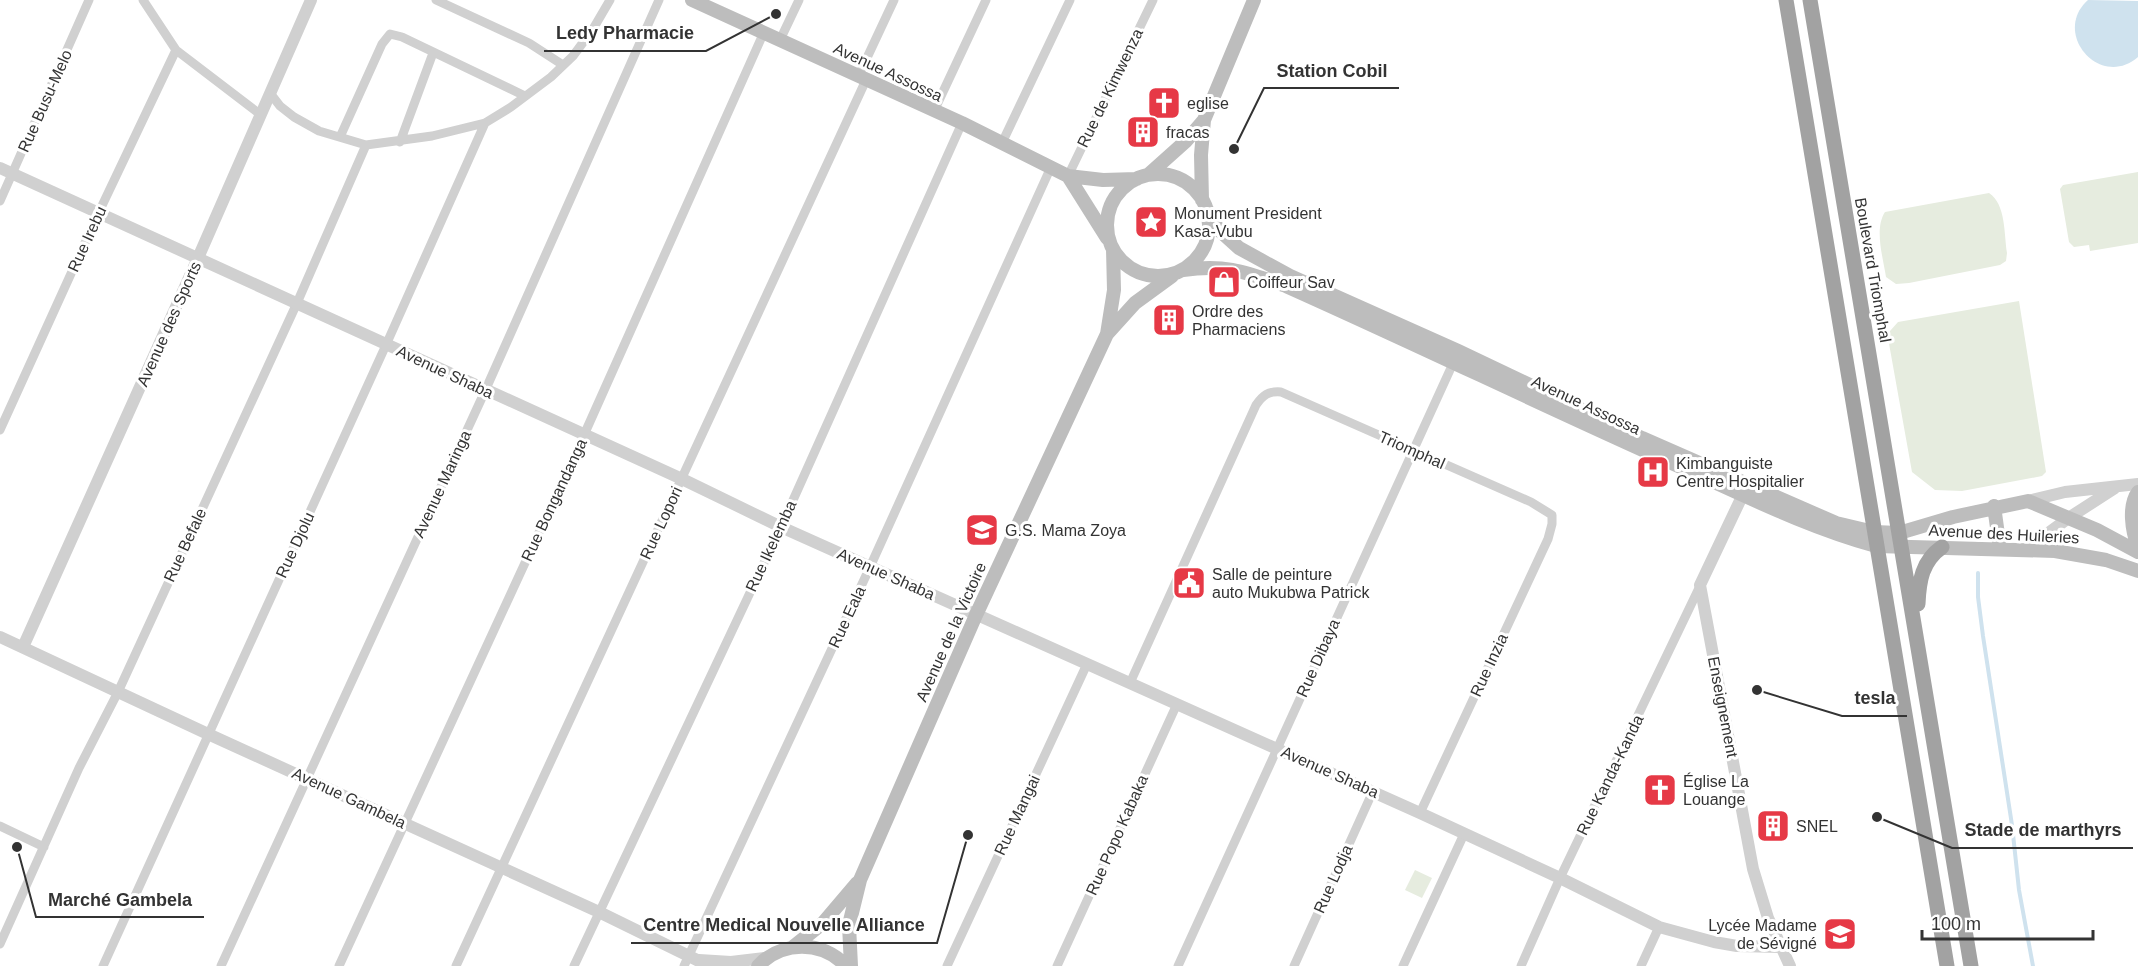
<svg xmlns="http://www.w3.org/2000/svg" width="2138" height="966" font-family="Arial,sans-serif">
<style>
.green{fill:#e6ecdf}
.water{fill:#cfe2ee}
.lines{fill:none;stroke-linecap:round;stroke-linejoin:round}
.stream{stroke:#cfe2ee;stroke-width:4}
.minor{stroke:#d0d0d0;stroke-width:9}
.tertiary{stroke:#d0d0d0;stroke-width:12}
.secondary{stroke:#bdbdbd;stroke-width:14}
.trunk{stroke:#a2a2a2;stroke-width:15}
.labels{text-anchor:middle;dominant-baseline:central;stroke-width:6;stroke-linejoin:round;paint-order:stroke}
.street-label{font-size:16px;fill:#333;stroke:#fff}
.poi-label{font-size:16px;fill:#333;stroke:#fff;text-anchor:start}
.leader{fill:none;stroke:#333;stroke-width:2}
.callout-dot{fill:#333;stroke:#fff;stroke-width:2}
.callout-label{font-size:18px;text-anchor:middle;font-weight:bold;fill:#333;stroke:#fff;stroke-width:6;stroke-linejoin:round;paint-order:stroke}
</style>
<rect width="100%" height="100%" fill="#fff"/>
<!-- green -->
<path class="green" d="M2138 172V243L2090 251 2089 245 2074 247 2069 242 2060 189 2063 185Z
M1989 193C2006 204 2004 234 2007 253L2006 261 2000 265 1909 283 1896 284 1886 277C1883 257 1874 229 1885 212Z
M2019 301 2046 472 2042 476 1962 491 1935 490 1912 472 1888 338 1890 331 1898 322Z
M1415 870 1432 878 1422 898 1405 890Z"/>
<!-- water -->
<path class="water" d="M2088 0 2138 1V57C2100 90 2051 33 2088 0Z"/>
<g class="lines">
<!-- stream -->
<path class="stream" d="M1978 573V597L1983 636 2012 825 2019 890 2033 966"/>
<!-- minor -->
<path class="minor" d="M143 0 176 50 261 115
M436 0 529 43 563 65
M780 40 799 0
M858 77 894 0
M270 93 280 106 294 117 319 131 366 145 432 136 485 123 511 107 551 77 573 56 593 29 610 0
M934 111 986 0
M340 137 382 44 390 34 402 37 525 96
M400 142 433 53
M1002 143 1070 0
M1068 176 1153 0
M0 201 89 0
M0 430 99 212 176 50
M1130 683 1256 405C1263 395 1268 391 1281 392L1531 502 1552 515V524L1548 539 1420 813
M0 826 44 847
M0 944 79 768 118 692 297 303 366 145
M103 966 386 345 485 123
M221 966 485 391 659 0
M339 966 584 435 764 32
M456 966 866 80
M574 966 781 527 962 123
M684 966 870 567 1051 167
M947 966 1087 664
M1057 966 1177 704
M1178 966 1455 359
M1294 966 1373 791
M1403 966 1464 834
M1521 966 1560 878 1700 586
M1641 966 1659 927"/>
<!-- tertiary -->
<path class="tertiary" d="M0 168 682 479 781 527 1420 813 1560 878 1659 927 1714 942 1737 946 1782 947
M1746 488 1700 585 1753 869 1768 918 1790 966
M2028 501 2065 492 2138 484
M2025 550 2070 517 2115 488
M0 637 208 734 599 912 697 960 705 966
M23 647 198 258 311 0
M699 960 731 962 765 958"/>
<!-- secondary -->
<path class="secondary" d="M692 0 962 123 1068 176 1103 180 1137 179
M1107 225a51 51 0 1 1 102 0a51 51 0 1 1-102 0Z
M1148 175 1186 141 1204 120
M1068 176 1107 238
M1202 200 1201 155 1204 120 1254 0
M1206 208 1218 229 1239 248 1290 276 1458 351 1642 438 1836 523 1874 532 1899 533 1953 517 2028 501 2097 530 2138 552
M1183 270C1227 264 1245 272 1286 286 1416 344 1544 406 1674 464 1740 493 1806 527 1876 546L2055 551 2106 560 2138 571
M1107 334 1135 303 1172 276
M2138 492C2128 506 2132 531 2138 547
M1994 506 2000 549
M793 947 823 923 857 883
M758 966C782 941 821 940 846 966
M851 966 849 925 860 880 976 615 1107 334 1114 290 1113 249"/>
<!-- trunk -->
<path class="trunk" d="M1786 0 1947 966
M1810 0 1971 966
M1918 604C1919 581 1922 561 1942 547"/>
</g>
<!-- icons -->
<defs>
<symbol id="church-square" viewBox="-11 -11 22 22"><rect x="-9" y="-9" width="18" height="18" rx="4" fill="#e63946" stroke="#fff"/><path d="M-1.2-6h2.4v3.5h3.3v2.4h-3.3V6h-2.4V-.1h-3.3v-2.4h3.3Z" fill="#fff"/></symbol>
<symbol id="building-square" viewBox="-11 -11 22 22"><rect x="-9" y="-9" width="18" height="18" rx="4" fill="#e63946" stroke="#fff"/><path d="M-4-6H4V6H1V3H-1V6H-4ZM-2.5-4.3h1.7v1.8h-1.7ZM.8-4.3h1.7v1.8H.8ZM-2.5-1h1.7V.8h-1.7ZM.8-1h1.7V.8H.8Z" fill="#fff"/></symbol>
<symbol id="sight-square" viewBox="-11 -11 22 22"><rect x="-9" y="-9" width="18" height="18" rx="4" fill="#e63946" stroke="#fff"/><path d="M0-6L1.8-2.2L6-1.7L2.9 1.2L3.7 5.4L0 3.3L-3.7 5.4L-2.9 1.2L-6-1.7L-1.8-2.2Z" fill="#fff"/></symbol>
<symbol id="shop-square" viewBox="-11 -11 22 22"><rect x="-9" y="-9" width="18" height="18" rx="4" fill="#e63946" stroke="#fff"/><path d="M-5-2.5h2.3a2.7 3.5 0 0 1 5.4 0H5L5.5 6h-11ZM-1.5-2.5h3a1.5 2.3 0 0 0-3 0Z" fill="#fff"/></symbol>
<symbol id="hospital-square" viewBox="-11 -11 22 22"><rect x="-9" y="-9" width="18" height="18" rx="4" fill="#e63946" stroke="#fff"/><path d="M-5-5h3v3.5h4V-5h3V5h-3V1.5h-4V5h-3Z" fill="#fff"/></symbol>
<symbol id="school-square" viewBox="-11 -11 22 22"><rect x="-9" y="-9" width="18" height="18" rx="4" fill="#e63946" stroke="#fff"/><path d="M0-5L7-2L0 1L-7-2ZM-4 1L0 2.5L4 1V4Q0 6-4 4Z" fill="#fff"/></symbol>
<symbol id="civic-square" viewBox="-11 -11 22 22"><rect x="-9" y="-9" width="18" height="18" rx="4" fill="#e63946" stroke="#fff"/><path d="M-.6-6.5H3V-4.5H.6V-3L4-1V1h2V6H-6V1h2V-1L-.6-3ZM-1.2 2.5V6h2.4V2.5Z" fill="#fff"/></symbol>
</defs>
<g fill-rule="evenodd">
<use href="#church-square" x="1145" y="84" width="38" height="38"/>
<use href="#building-square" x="1124" y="113" width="38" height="38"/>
<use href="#sight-square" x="1132" y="203" width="38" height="38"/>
<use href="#shop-square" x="1205" y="263" width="38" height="38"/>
<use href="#building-square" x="1150" y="301" width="38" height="38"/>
<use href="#hospital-square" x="1634" y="453" width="38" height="38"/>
<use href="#school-square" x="963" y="511" width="38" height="38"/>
<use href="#civic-square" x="1170" y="564" width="38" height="38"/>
<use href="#church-square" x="1641" y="771" width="38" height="38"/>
<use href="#building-square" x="1754" y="807" width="38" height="38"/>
<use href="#school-square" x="1821" y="915" width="38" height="38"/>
</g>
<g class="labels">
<!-- street labels -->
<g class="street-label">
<text transform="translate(888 72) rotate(25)">Avenue Assossa</text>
<text transform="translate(1110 88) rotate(-64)">Rue de Kimwenza</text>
<text transform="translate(45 101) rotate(-66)">Rue Busu-Melo</text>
<text transform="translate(87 239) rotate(-65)">Rue Irebu</text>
<text transform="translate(1873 270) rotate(80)">Boulevard Triomphal</text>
<text transform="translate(169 324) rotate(-66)">Avenue des Sports</text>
<text transform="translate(445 372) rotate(25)">Avenue Shaba</text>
<text transform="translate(1586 405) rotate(25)">Avenue Assossa</text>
<text transform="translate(1412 450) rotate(24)">Triomphal</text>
<text transform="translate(442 484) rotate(-65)">Avenue Maringa</text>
<text transform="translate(554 500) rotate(-65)">Rue Bongandanga</text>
<text transform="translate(661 523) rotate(-65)">Rue Lopori</text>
<text transform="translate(2004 534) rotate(3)">Avenue des Huileries</text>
<text transform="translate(185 545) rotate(-65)">Rue Befale</text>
<text transform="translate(295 545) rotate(-65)">Rue Djolu</text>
<text transform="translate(771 546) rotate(-65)">Rue Ikelemba</text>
<text transform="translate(886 574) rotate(24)">Avenue Shaba</text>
<text transform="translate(847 617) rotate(-65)">Rue Eala</text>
<text transform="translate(951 632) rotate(-66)">Avenue de la Victoire</text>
<text transform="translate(1318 658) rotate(-66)">Rue Dibaya</text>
<text transform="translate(1489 665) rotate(-65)">Rue Inzia</text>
<text transform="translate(1723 707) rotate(79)">Enseignement</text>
<text transform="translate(1330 772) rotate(24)">Avenue Shaba</text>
<text transform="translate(1610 775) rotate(-64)">Rue Kanda-Kanda</text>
<text transform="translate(349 798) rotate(25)">Avenue Gambela</text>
<text transform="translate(1017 815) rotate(-65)">Rue Mangai</text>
<text transform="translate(1117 835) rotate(-66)">Rue Popo Kabaka</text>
<text transform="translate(1333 879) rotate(-66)">Rue Lodja</text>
</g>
<!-- poi labels -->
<g class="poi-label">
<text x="1187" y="103">eglise</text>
<text x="1166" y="132">fracas</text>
<text x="1174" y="213">Monument President<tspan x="1174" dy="18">Kasa-Vubu</tspan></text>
<text x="1247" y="282">Coiffeur Sav</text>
<text x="1192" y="311">Ordre des<tspan x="1192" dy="18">Pharmaciens</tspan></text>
<text x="1676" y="463">Kimbanguiste<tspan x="1676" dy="18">Centre Hospitalier</tspan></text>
<text x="1005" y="530">G.S. Mama Zoya</text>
<text x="1212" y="574">Salle de peinture<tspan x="1212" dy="18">auto Mukubwa Patrick</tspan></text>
<text x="1683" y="781">Église La<tspan x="1683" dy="18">Louange</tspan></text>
<text x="1796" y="826">SNEL</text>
<text x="1817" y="925" text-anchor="end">Lycée Madame<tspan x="1817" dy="18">de Sévigné</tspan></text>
</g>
</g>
<!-- callouts -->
<path class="leader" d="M776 14L706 51H544M1234 149L1264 88H1399M1757 690L1842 716H1907M1877 817L1952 848H2133M17 847L36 917H204M968 835L937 943H631"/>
<g class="callout-dot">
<circle cx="776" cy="14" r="6"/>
<circle cx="1234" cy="149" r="6"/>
<circle cx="1757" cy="690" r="6"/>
<circle cx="1877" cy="817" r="6"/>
<circle cx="17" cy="847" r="6"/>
<circle cx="968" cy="835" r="6"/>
</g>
<g class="callout-label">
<text x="625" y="39">Ledy Pharmacie</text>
<text x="1332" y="77">Station Cobil</text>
<text x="1875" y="704">tesla</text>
<text x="2043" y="836">Stade de marthyrs</text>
<text x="120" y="906">Marché Gambela</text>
<text x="784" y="931">Centre Medical Nouvelle Alliance</text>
</g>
<!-- scale -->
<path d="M1922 930v9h171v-9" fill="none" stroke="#333333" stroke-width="3"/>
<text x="1931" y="930" font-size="18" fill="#333333" stroke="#ffffff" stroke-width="4.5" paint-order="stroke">100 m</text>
</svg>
